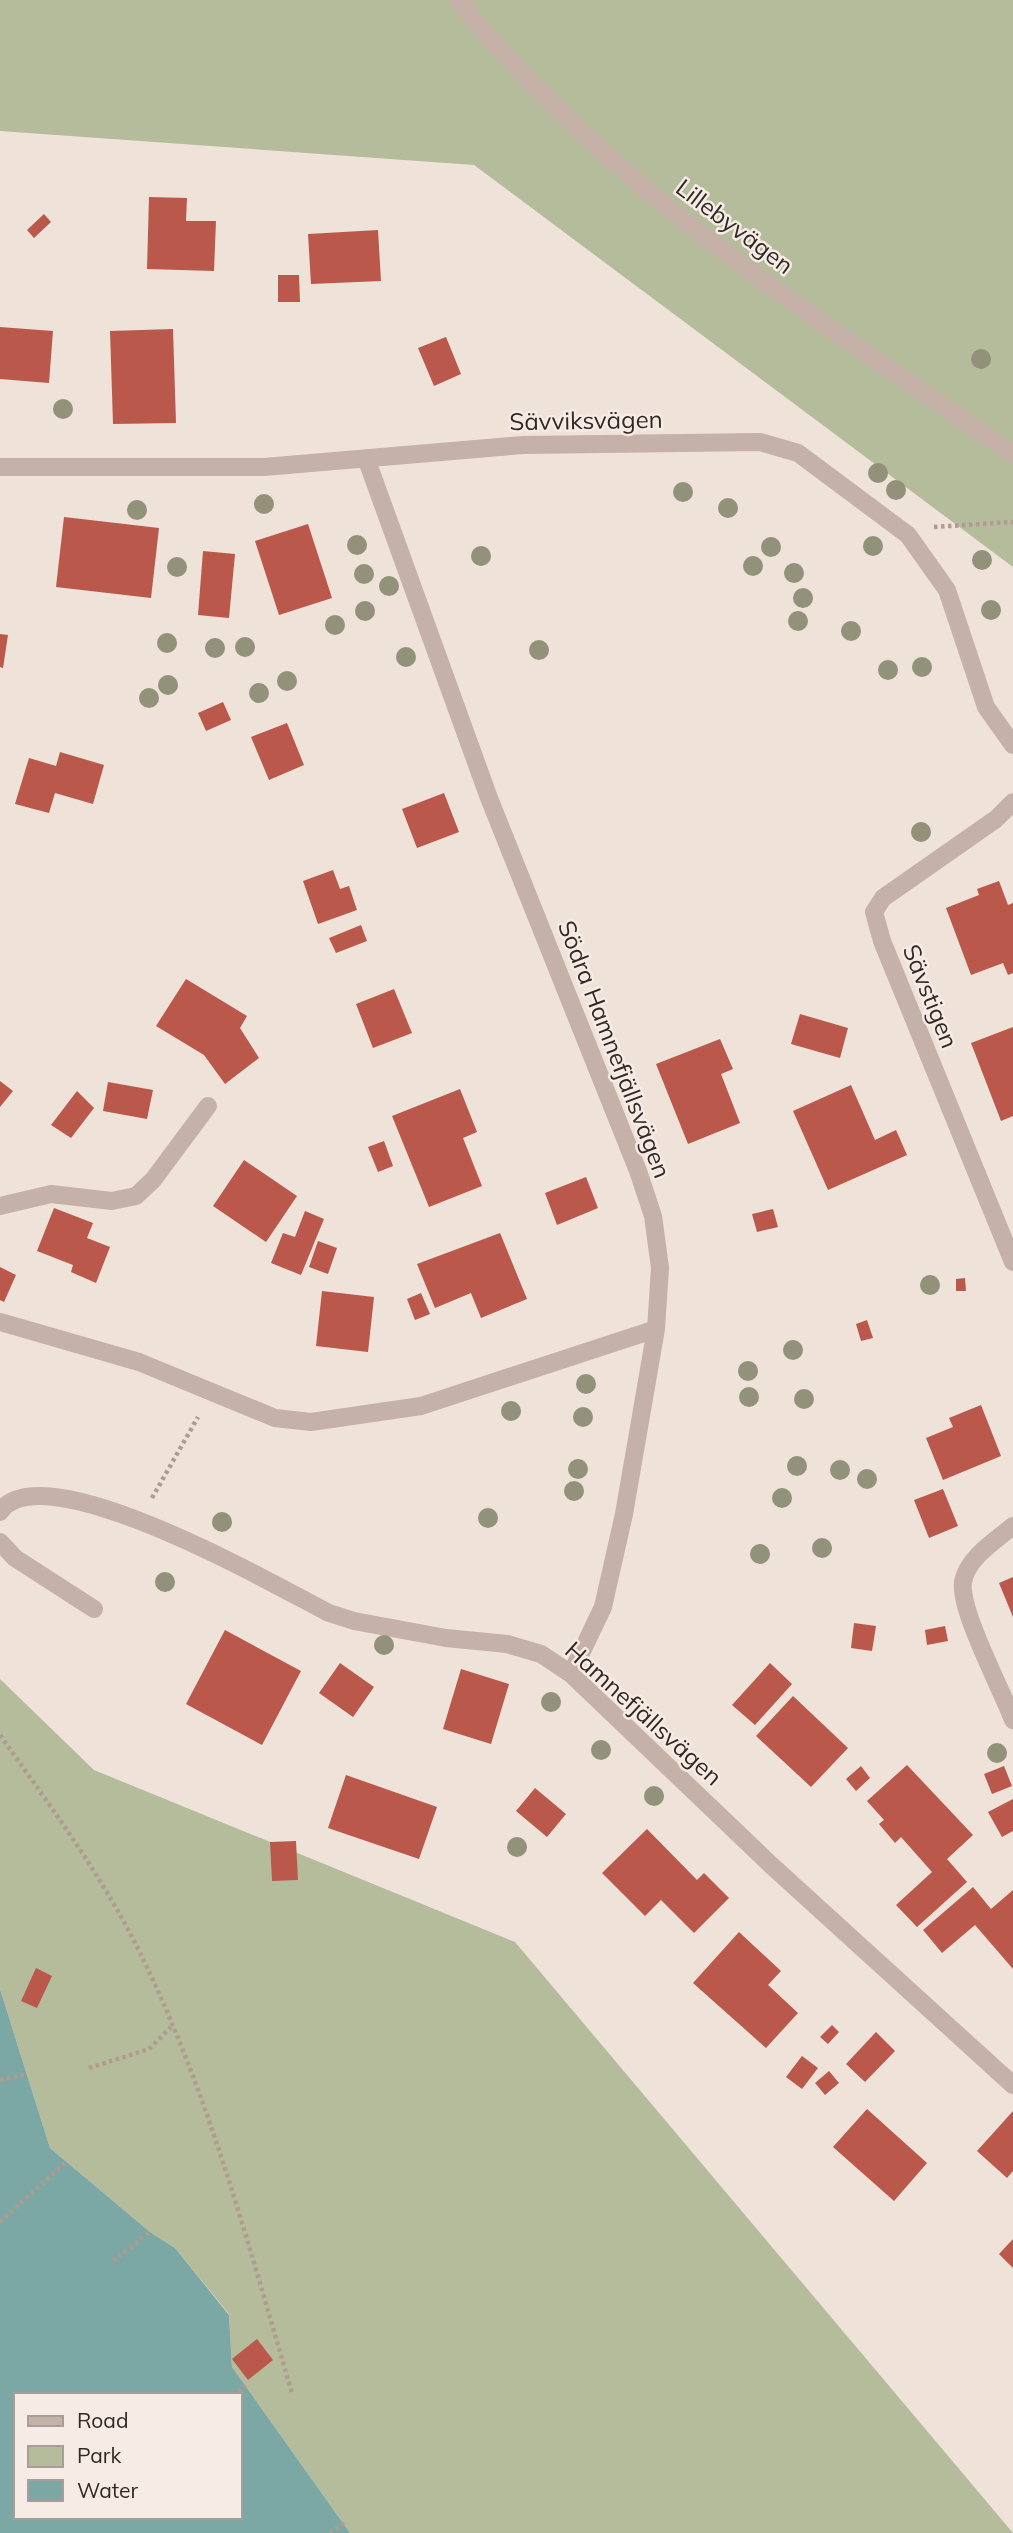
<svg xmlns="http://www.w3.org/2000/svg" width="1013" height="2533" font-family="Mulish,sans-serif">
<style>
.green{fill:#b5bc9b}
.water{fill:#7ba8a4;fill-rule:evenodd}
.building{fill:#ba584c}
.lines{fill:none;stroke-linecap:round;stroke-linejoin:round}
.path{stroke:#b09b91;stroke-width:4.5;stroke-dasharray:3.5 3.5;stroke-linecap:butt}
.service{stroke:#c5b1a7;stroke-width:18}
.minor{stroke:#c5b1a7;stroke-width:18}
.tree{fill:#92917a}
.labels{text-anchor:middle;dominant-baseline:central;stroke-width:5;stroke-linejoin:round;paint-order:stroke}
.street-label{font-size:24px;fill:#322926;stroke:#f7ece5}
</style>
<rect width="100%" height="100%" fill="#eee2d9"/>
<!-- green -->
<path class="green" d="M0 0H1013V567L474 165 0 131Z
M0 1679 94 1770 515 1942 1013 2533H350L232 2367 229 2314 175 2248 150 2232 50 2148 0 1989Z"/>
<!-- water -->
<path class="water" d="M0 1989 50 2148 150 2232 175 2248 229 2315 232 2367 350 2533H0ZM16 2395H240V2517H16Z"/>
<!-- building -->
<path class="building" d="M149 197 187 198 186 221H216L214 271 147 269Z
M44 214 51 222 34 238 27 230Z
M378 230 381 281 311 284 308 234Z
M278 275H299L300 302H278Z
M0 327 53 331 49 383 0 379Z
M173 329 176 423 113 424 110 331Z
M446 337 461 374 434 386 418 348Z
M64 517 159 528 151 598 56 587Z
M308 524 332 598 279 615 255 541Z
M203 551 235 554 229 618 198 615Z
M0 634 8 635 3 668 0 667Z
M223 702 231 720 206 731 198 713Z
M287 723 304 765 269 780 251 737Z
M60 752 104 765 93 804 55 793 49 813 15 804 29 758 56 766Z
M444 793 459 832 417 848 402 809Z
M333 870 340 889 349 886 357 910 318 924 303 881Z
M999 881 1008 905 1013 903V973L1008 975 1003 963 971 975 946 908 979 895 977 889Z
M361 925 367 941 336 953 329 938Z
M186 979 247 1016 240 1028 259 1058 225 1084 204 1055 156 1026Z
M394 989 412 1033 373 1048 356 1004Z
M800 1014 848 1028 840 1058 791 1044Z
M1013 1027V1116L1001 1121 971 1043Z
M720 1039 733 1069 721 1074 740 1123 688 1144 656 1064Z
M0 1081 13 1091 0 1107Z
M108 1082 153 1090 147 1119 103 1111Z
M851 1085 875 1140 896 1130 907 1155 828 1190 793 1111Z
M460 1089 477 1132 463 1138 482 1186 429 1207 392 1116Z
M77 1091 94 1108 71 1138 51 1125Z
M384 1141 393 1166 378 1172 368 1147Z
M244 1160 297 1196 266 1242 213 1206Z
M586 1177 598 1208 557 1225 545 1193Z
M54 1208 93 1223 87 1238 110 1247 96 1283 71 1272 73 1265 37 1251Z
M773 1209 778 1227 757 1232 752 1214Z
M305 1211 324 1219 301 1275 271 1263 283 1233 295 1237Z
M500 1233 527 1299 481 1318 471 1293 435 1308 417 1264Z
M318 1241 337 1248 328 1274 309 1267Z
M0 1267 16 1275 4 1302 0 1300Z
M965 1278 966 1291H956V1279Z
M322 1291 374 1297 368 1352 316 1346Z
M421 1293 430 1314 415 1320 407 1299Z
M867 1320 873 1338 861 1341 856 1324Z
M981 1405 1001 1456 943 1480 926 1438 953 1427 949 1418Z
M943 1489 958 1526 929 1538 914 1500Z
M1013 1577V1617L999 1583Z
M854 1623 876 1626 872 1651 851 1648Z
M945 1626 948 1641 927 1645 925 1630Z
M225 1630 301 1671 262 1745 186 1704Z
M340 1663 374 1687 353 1717 319 1693Z
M770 1663 792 1684 755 1725 732 1705Z
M461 1669 509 1684 491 1744 443 1729Z
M793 1696 848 1748 811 1787 756 1736Z
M907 1765 973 1835 947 1859 967 1882 917 1927 896 1905 932 1872 901 1837 895 1843 879 1824 884 1820 867 1801Z
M861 1766 870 1778 856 1791 846 1779Z
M1004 1766 1012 1786 992 1794 984 1774Z
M346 1775 437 1807 419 1859 328 1828Z
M535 1788 566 1814 547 1837 516 1811Z
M1013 1799V1831L1002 1837 988 1812Z
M647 1829 697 1880 704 1873 729 1898 694 1933 661 1900 645 1916 602 1873Z
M296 1841 298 1880 272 1881 270 1842Z
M973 1887 991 1909 1013 1890V1969L975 1925 942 1953 923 1930Z
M739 1932 781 1971 768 1985 798 2013 766 2048 693 1983Z
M36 1968 52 1976 37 2008 21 2001Z
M832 2025 839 2032 828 2044 820 2037Z
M876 2032 895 2051 865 2082 846 2064Z
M802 2056 818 2068 802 2089 786 2077Z
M829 2071 839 2083 825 2095 815 2083Z
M867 2109 927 2163 894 2201 833 2147Z
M1013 2111V2171L1007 2178 977 2151Z
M1013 2239V2268L999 2254Z
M257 2339 273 2360 248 2380 232 2359Z"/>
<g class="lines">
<!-- path -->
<path class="path" d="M934 527 1013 522
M152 1498 198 1417
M0 1735C50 1806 102 1875 140 1953 209 2093 248 2244 292 2393
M89 2068 149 2049 171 2027
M0 2080 27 2074
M0 2222 66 2162
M113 2261 150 2232
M232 2395 246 2386
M330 2533 344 2523"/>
<!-- service -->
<path class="service" d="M1013 802 996 819 883 898 874 912 882 941 1013 1262
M1013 1526C996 1540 967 1558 963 1582 959 1610 1002 1690 1013 1720"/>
<!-- minor -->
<path class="minor" d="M459 0C483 33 512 62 540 91 679 234 850 341 1013 454
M366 458 489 798 638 1171 653 1216 660 1268 656 1329 624 1514 603 1607 571 1674
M0 467H264L523 445 760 442 798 453 908 535 947 590 986 707 1013 745
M0 1206 51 1194 112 1201 136 1196 153 1180 208 1106
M0 1322 139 1362 275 1418 311 1422 421 1406 656 1329
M0 1512C41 1450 278 1587 329 1613L354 1621 446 1638 507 1644 541 1654 571 1674 771 1865 1013 2085
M0 1542 15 1558 94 1609"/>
</g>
<!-- trees -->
<g class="tree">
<circle cx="981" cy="359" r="10"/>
<circle cx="63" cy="409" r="10"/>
<circle cx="878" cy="473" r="10"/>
<circle cx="896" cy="490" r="10"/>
<circle cx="683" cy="492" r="10"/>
<circle cx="264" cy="504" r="10"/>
<circle cx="728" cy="508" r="10"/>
<circle cx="137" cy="510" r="10"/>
<circle cx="357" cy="545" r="10"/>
<circle cx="873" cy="546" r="10"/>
<circle cx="771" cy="547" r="10"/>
<circle cx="481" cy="556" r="10"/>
<circle cx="982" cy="560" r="10"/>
<circle cx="753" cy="566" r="10"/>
<circle cx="177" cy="567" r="10"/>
<circle cx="794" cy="573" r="10"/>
<circle cx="364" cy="574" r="10"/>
<circle cx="389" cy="586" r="10"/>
<circle cx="803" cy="598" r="10"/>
<circle cx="991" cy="610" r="10"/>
<circle cx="365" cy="611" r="10"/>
<circle cx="798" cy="621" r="10"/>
<circle cx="335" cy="625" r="10"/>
<circle cx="851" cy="631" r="10"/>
<circle cx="167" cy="643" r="10"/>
<circle cx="245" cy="647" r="10"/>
<circle cx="215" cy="648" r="10"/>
<circle cx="539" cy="650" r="10"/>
<circle cx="406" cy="657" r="10"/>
<circle cx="922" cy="667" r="10"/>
<circle cx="888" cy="670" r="10"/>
<circle cx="287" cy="681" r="10"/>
<circle cx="168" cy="685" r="10"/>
<circle cx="259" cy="693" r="10"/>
<circle cx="149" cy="698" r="10"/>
<circle cx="921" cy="832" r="10"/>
<circle cx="930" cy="1285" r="10"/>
<circle cx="793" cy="1350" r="10"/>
<circle cx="748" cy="1371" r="10"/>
<circle cx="586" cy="1384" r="10"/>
<circle cx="749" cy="1397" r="10"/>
<circle cx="804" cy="1399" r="10"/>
<circle cx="511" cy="1411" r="10"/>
<circle cx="583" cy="1417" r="10"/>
<circle cx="797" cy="1466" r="10"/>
<circle cx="578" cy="1469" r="10"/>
<circle cx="840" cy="1470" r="10"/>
<circle cx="867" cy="1479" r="10"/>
<circle cx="574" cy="1491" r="10"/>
<circle cx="782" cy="1498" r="10"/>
<circle cx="488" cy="1518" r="10"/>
<circle cx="222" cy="1522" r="10"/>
<circle cx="822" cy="1548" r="10"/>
<circle cx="760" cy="1554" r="10"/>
<circle cx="165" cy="1582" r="10"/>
<circle cx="384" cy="1645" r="10"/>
<circle cx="551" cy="1702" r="10"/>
<circle cx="601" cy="1750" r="10"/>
<circle cx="997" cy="1753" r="10"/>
<circle cx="654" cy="1796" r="10"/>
<circle cx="517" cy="1847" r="10"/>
</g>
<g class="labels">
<!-- street labels -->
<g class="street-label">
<text transform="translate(735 226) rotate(37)">Lillebyvägen</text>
<text transform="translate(586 420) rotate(-1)">Sävviksvägen</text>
<text transform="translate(931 996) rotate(68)">Sävstigen</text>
<text transform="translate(615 1049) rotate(69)">Södra Hamnefjällsvägen</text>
<text transform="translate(644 1713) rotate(42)">Hamnefjällsvägen</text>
</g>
</g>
<!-- legend -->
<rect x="14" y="2393" width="228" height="126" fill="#f7ece5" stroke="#a89e99" stroke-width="2"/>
<rect x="28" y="2416" width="35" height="10" fill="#c5b1a7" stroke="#a89e99" stroke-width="2"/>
<text x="77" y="2428" font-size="21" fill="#322926">Road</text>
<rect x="28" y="2446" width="35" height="21" fill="#b5bc9b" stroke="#a89e99" stroke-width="2"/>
<text x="77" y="2463" font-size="21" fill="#322926">Park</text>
<rect x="28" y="2480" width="35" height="21" fill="#7ba8a4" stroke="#a89e99" stroke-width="2"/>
<text x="77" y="2498" font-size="21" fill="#322926">Water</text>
</svg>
